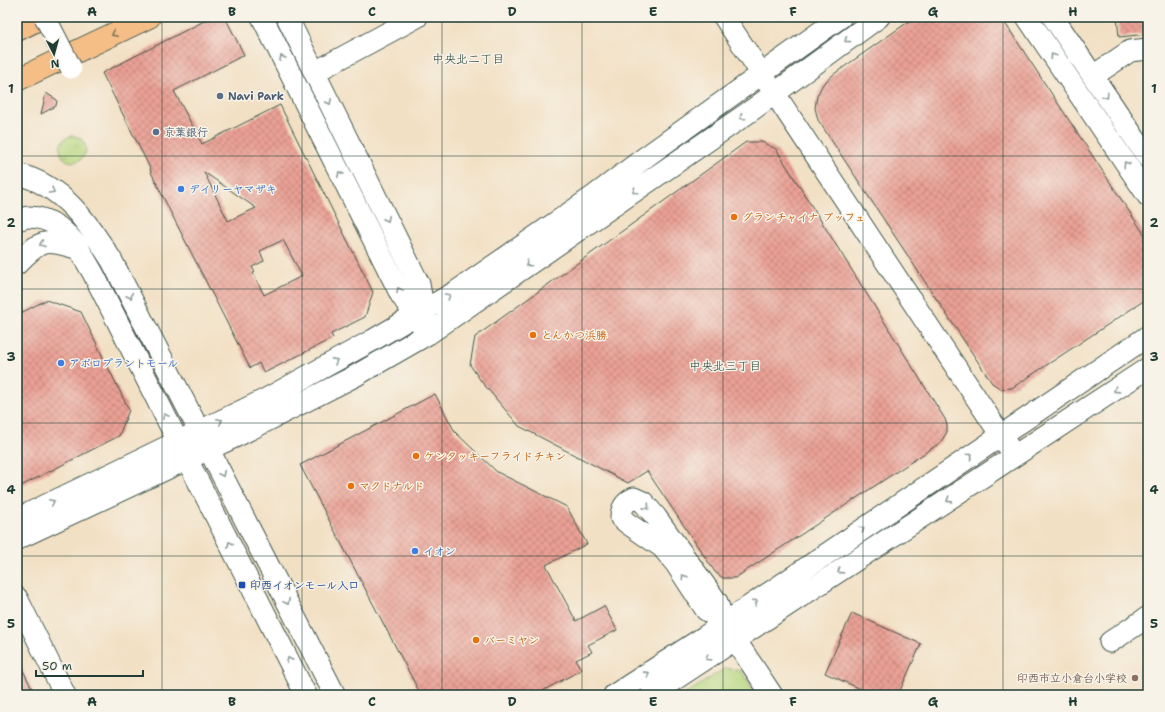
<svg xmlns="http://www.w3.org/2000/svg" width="1165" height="712" font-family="'Shantell Sans','Klee One',sans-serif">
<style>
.grass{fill:url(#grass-tufts);stroke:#6a8a58}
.park{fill:#b6d67d;stroke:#6a8a58}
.building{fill:url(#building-cross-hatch);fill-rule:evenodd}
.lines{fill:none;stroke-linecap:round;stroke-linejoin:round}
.minor-casing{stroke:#3f554a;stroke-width:23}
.highway-casing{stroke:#3f554a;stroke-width:24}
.minor{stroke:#fff;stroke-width:21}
.highway{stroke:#f5be86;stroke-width:22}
.minor-bridge-casing{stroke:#3f554a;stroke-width:23;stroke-linecap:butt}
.minor-bridge{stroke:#fff;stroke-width:21}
.oneway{stroke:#7f7759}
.oneway2{stroke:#8f9e9a}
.grid{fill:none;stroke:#1f3d34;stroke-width:1;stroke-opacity:0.55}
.service-dot{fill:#5c6f8a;stroke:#f7f3e8;stroke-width:1.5}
.shop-dot{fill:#3f7fe0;stroke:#f7f3e8;stroke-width:1.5}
.food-dot{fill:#e8710a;stroke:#f7f3e8;stroke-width:1.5}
.transit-dot{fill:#1a4fb4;stroke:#f7f3e8;stroke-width:1.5}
.education-dot{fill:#8d6e63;stroke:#f7f3e8;stroke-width:1.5}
.labels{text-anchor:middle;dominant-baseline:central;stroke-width:3;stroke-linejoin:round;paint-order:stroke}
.service-label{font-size:11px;font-weight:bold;fill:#4e5e75;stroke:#f7f3e8;text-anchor:start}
.shop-label{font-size:11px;font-weight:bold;fill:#366cbe;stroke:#f7f3e8;text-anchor:start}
.food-label{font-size:11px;font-weight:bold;fill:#c56008;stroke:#f7f3e8;text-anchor:start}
.transit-label{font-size:11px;font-weight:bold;fill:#164399;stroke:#f7f3e8;text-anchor:start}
.education-label{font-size:11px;font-weight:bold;fill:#785e54;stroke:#f7f3e8;text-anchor:end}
.neighbourhood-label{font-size:12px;fill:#1f3d34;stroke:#f7f3e8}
.neatline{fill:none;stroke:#1f3d34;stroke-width:1.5}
.grid-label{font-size:13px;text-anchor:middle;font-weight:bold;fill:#1f3d34}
</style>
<defs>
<pattern id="grass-tufts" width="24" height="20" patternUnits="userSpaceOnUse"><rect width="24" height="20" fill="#b6d67d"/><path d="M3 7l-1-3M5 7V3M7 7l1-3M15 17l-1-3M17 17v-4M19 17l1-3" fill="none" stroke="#93af67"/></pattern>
<pattern id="building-cross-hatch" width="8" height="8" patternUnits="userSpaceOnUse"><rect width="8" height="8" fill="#eba095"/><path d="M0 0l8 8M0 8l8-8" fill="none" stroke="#be847a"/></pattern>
</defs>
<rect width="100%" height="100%" fill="#f7f3e8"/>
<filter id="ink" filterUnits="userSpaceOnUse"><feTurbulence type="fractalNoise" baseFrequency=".025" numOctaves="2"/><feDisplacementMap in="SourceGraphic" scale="8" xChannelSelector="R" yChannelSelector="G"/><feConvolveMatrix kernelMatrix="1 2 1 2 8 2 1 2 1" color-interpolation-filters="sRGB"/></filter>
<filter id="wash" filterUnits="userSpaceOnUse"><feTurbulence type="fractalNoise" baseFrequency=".012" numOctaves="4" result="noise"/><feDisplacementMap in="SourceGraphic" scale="16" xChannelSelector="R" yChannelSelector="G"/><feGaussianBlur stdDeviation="0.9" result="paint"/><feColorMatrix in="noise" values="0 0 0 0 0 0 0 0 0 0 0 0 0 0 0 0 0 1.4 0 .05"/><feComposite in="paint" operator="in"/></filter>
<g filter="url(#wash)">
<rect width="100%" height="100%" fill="#f2e0c4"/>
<!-- grass -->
<path class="grass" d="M60 149a13 13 0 1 1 26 0a13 13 0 1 1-26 0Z"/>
<!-- park -->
<path class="park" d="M725 668 741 671 757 695H684Z"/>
<g id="blocks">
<!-- building -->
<path class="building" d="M212 17H225L244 55 174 91 202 144 280 105 373 292 365 317 331 334 333 338 264 373 259 363 250 368 170 211 150 170H151L102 73ZM204 172 256 208 228 221ZM283 240 302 276 264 295 253 273 255 272 252 267 264 261 260 251Z
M915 17H1001L1148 240V298L1012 388 1001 389 992 383 818 120 815 108 817 96 823 84 834 74Z
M1117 17H1148V34L1119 37Z
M46 93 57 100 56 106 41 114Z
M746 142H762L776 149 945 419 947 425V432L940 443 735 578H723L715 572 647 471 628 483 519 426 481 381 470 365 475 337Z
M46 300 81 312 129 410 119 436 17 488V315Z
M435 394 455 432 497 472 567 507 587 544 546 565 576 621 604 606 617 630 588 645 592 652 576 660 581 670 535 695H421L300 465Z
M852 613 921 644 898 695H874L825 673Z
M17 658 35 695H17Z"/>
</g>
</g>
<g filter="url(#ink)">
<use href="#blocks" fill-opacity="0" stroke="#3f554a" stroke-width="1"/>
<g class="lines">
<defs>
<path id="minor" d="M262 17 401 295 423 327
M287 17 419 284 426 323
M724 17 1008 446
M1027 17 1148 196
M1053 17 1148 158
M315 72 417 17
M1093 76 1130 51 1148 49
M17 174C63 185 89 224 112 261L335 695
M17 220C21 219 26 217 29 217 52 217 66 232 79 248
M17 264C42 238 45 239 79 249L93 273 306 695
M17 519 266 399 373 340 457 291 594 196 647 156 841 17
M17 539 241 434 355 376 428 334 752 110 879 17
M17 598 65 695
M724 623 706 610 676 564 662 547 627 523 621 518C621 507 625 502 634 498L643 502 656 517 717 602 724 623 772 695
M1110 642 1148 617
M614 695 704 637 1148 336
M651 695 1148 368"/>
<path id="highway" d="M17 30 43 17
M17 80 149 17"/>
</defs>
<!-- minor casing -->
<use href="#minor" class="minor-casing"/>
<!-- highway casing -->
<use href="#highway" class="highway-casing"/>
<!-- minor -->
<use href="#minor" class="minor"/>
<!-- highway -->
<use href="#highway" class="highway"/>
<defs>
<path id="minor-bridge" d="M45 17 71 68"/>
</defs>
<!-- minor-bridge casing -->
<use href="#minor-bridge" class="minor-bridge-casing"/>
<!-- minor-bridge -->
<use href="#minor-bridge" class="minor-bridge"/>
</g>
<!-- one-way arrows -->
<defs><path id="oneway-chevron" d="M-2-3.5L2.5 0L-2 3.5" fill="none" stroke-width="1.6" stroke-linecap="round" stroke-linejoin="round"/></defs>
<use class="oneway" href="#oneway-chevron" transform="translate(114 34) rotate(154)"/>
<g class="oneway2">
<use href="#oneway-chevron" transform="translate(847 40) rotate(143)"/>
<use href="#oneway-chevron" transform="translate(1053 56) rotate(-124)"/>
<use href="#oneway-chevron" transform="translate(282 58) rotate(-116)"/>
<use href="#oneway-chevron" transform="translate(1106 96) rotate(56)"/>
<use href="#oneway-chevron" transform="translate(329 102) rotate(64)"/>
<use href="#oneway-chevron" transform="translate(742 117) rotate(145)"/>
<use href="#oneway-chevron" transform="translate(1126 164) rotate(-124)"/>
<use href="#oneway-chevron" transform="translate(340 174) rotate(-117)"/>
<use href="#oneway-chevron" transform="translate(52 191) rotate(30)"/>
<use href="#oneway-chevron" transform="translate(635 191) rotate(145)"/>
<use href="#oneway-chevron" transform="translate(387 219) rotate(64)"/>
<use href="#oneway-chevron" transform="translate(42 244) rotate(159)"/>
<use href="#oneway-chevron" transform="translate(528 264) rotate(145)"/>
<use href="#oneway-chevron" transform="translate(399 290) rotate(-118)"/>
<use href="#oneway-chevron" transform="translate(130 296) rotate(63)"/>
<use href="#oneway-chevron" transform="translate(448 296) rotate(-31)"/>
<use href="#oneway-chevron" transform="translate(335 361) rotate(-29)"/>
<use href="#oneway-chevron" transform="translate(1116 390) rotate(147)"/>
<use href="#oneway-chevron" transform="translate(165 416) rotate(-117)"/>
<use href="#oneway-chevron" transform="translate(220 421) rotate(-26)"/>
<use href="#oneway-chevron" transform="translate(970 456) rotate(-34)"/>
<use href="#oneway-chevron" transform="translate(222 474) rotate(63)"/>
<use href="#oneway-chevron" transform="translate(949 500) rotate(147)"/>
<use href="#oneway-chevron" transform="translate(52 502) rotate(-26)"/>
<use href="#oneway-chevron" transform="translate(647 507) rotate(48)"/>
<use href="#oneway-chevron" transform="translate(862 529) rotate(-34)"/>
<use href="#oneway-chevron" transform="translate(230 544) rotate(-117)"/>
<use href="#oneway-chevron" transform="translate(840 571) rotate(147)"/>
<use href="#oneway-chevron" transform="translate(684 577) rotate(-123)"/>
<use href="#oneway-chevron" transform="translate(287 602) rotate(63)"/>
<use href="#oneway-chevron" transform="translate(755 602) rotate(-34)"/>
<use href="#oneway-chevron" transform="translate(708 658) rotate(147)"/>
<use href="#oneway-chevron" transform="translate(289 660) rotate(-117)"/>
<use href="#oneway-chevron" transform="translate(647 674) rotate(-33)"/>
</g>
</g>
<!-- grid -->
<path class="grid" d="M162 17V695M302 17V695M442 17V695M582 17V695M723 17V695M863 17V695M1003 17V695M17 156H1148M17 289H1148M17 423H1148M17 556H1148"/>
<!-- markers -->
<g class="service-dot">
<circle cx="220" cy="96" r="4"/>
<circle cx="156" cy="132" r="4"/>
</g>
<g class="shop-dot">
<circle cx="181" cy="189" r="4"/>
<circle cx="61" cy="363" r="4"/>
<circle cx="415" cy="551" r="4"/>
</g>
<g class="food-dot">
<circle cx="734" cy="217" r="4"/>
<circle cx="533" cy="335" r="4"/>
<circle cx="416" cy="456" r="4"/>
<circle cx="351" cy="486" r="4"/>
<circle cx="476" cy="640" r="4"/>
</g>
<rect class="transit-dot" x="238" y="581" width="8" height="8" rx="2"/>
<circle class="education-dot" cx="1135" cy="678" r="4"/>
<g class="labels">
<!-- service labels -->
<g class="service-label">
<text x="228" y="96">Navi Park</text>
<text x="164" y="132">京葉銀行</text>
</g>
<!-- shop labels -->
<g class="shop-label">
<text x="189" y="189">デイリーヤマザキ</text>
<text x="69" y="363">アポロプラントモール</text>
<text x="423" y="551">イオン</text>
</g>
<!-- food labels -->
<g class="food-label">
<text x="742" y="217">グランチャイナ ブッフェ</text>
<text x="541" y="335">とんかつ浜勝</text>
<text x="424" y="456">ケンタッキーフライドチキン</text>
<text x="359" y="486">マクドナルド</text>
<text x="484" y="640">バーミヤン</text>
</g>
<!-- transit labels -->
<g class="transit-label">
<text x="250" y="585">印西イオンモール入口</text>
</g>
<!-- education labels -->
<g class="education-label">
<text x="1127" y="678">印西市立小倉台小学校</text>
</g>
<!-- neighbourhood labels -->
<g class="neighbourhood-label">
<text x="468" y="59">中央北二丁目</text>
<text x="725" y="366">中央北三丁目</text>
</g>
</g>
<!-- margin -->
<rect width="1165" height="712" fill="none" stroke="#f7f3e8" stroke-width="44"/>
<!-- north arrow -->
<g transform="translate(54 54) rotate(174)" stroke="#f7f3e8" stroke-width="3" paint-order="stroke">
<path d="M0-3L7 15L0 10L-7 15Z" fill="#1f3d34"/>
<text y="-6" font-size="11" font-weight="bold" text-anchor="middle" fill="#1f3d34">N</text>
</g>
<!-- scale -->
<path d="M36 670v6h107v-6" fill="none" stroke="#1f3d34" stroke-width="2"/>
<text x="42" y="670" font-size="12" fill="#1f3d34" stroke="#f7f3e8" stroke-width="3" paint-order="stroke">50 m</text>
<rect x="22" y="22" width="1121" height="668" class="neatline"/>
<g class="grid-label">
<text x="92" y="16">A</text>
<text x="232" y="16">B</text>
<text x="372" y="16">C</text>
<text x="512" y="16">D</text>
<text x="653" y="16">E</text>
<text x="793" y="16">F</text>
<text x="933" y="16">G</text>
<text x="1073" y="16">H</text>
<text x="11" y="93">1</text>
<text x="1154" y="93">1</text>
<text x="11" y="227">2</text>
<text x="1154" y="227">2</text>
<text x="11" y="361">3</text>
<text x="1154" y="361">3</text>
<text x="11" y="494">4</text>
<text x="1154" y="494">4</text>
<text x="11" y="628">5</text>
<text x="1154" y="628">5</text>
<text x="92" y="706">A</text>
<text x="232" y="706">B</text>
<text x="372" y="706">C</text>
<text x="512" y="706">D</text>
<text x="653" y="706">E</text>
<text x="793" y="706">F</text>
<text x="933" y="706">G</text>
<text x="1073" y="706">H</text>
</g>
</svg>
